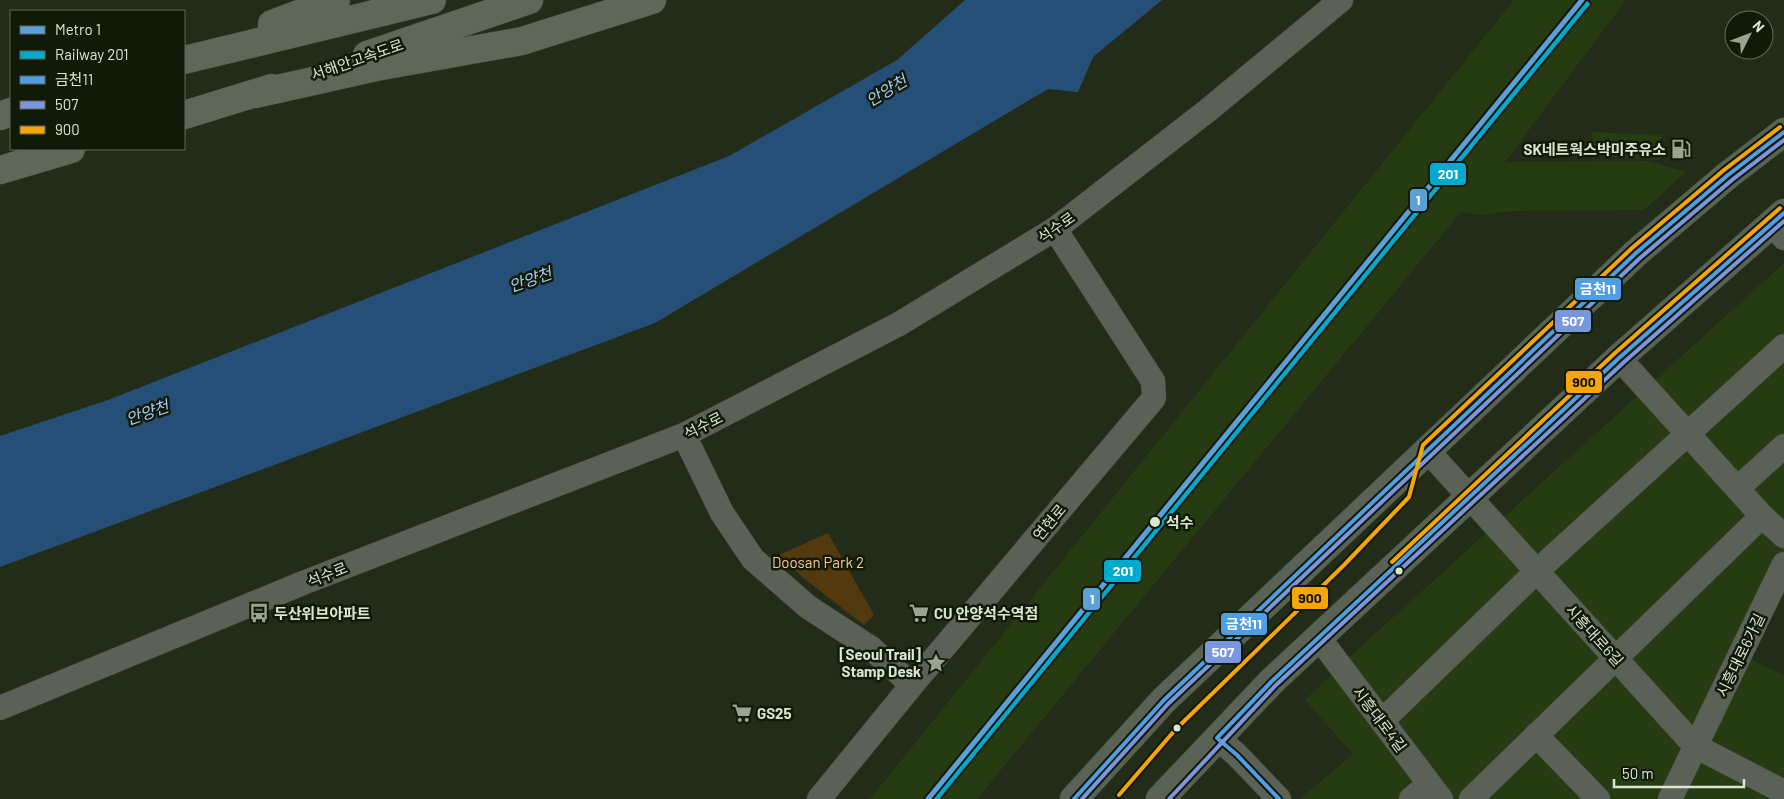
<svg xmlns="http://www.w3.org/2000/svg" width="1784" height="799" font-family="Barlow,'Noto Sans KR',sans-serif">
<style>
.built{fill:#273b12}
.green{fill:#53390e}
.water{fill:#264f78}
.lines{fill:none;stroke-linecap:round;stroke-linejoin:round}
.minor-casing{stroke:#3f4837;stroke-width:25}
.major-casing{stroke:#3f4837;stroke-width:29}
.highway-casing{stroke:#3f4837;stroke-width:29}
.minor{stroke:#5c6158;stroke-width:24}
.major{stroke:#596254;stroke-width:28}
.highway{stroke:#5e6859;stroke-width:28}
.bus-1-casing{stroke:#111909;stroke-width:8}
.bus-2-casing{stroke:#111909;stroke-width:8}
.bus-3-casing{stroke:#111909;stroke-width:8}
.bus-1{stroke:#4d9ee5;stroke-width:4}
.bus-2{stroke:#7a96df;stroke-width:4}
.bus-3{stroke:#f7a600;stroke-width:4}
.rail-1-casing{stroke:#111909;stroke-width:9}
.rail-1{stroke:#00a9ce;stroke-width:5}
.metro-1-casing{stroke:#111909;stroke-width:9}
.metro-1{stroke:#5aa1da;stroke-width:5}
.stop-dot{fill:#dae6d1;stroke:#111909;stroke-width:2}
.labels{text-anchor:middle;dominant-baseline:central;stroke-width:5;stroke-linejoin:round;paint-order:stroke}
.street-label{font-size:15px;fill:#dae6d1;stroke:#111909}
.poi-label{font-size:15px;font-weight:bold;fill:#dae6d1;stroke:#111909;text-anchor:start}
.stop-label{font-size:15px;font-weight:bold;fill:#dae6d1;stroke:#111909;text-anchor:start}
.park-label{font-size:15px;fill:#fdca8d;stroke:#111909}
.water-label{font-size:16px;font-style:italic;fill:#a5cbf6;stroke:#111909}
.line-badge{stroke:#111909;stroke-width:2}
.badge-label{font-size:14px;text-anchor:middle;font-weight:bold;fill:#fff}
.pale-badge-label{font-size:14px;text-anchor:middle;font-weight:bold;fill:#111}
</style>
<rect width="100%" height="100%" fill="#222c18"/>
<!-- built -->
<path class="built" d="M1514 0H1626L1505 162 1648 161 1686 172 1644 210 1511 211 1481 215 1461 212 977 799H870Z
M1592 132 1661 135 1660 160 1591 156Z
M1784 263V564L1741 655 1784 675V799H1300L1353 754 1305 700 1346 660Z"/>
<!-- green -->
<path class="green" d="M828 533 874 615 864 625 806 580 779 555Z"/>
<!-- water -->
<path class="water" d="M965 0H1162L1093 57 1078 92 1048 89 655 323 0 567V436L108 400 729 156 897 60Z"/>
<g class="lines">
<defs>
<path id="minor" d="M1771 223 1784 238
M1619 358 1762 516 1784 536
M684 435 722 513 753 559 808 607 871 648 912 685
M1427 450 1695 746 1784 792
M1738 488 1784 446
M1319 638 1441 799
M0 708 303 583 684 435 899 324 1055 229 1207 111 1341 0
M1382 721 1537 571 1784 346
M1536 735 1598 799
M1217 738 1237 755 1279 799
M819 799 912 685 1154 398 1153 381 1055 229
M1411 799 1429 784
M1471 799 1762 516
M1670 799 1784 564"/>
<path id="major" d="M1074 799 1164 700 1636 253 1728 175 1784 132
M1160 799 1272 681 1619 358 1784 213"/>
<path id="highway" d="M272 24 336 0
M367 55 529 0
M184 60 432 0
M255 94 376 67 522 41 652 0
M184 115 272 88
M0 116 11 112
M0 170 71 149"/>
</defs>
<!-- minor casing -->
<use href="#minor" class="minor-casing"/>
<!-- major casing -->
<use href="#major" class="major-casing"/>
<!-- highway casing -->
<use href="#highway" class="highway-casing"/>
<!-- minor -->
<use href="#minor" class="minor"/>
<!-- major -->
<use href="#major" class="major"/>
<!-- highway -->
<use href="#highway" class="highway"/>
<defs>
<path id="bus-1" d="M1074 799 1164 700 1636 253 1728 175 1784 132
M1279 799 1237 755 1217 738 1272 681 1619 358 1784 213"/>
<path id="bus-2" d="M1082 799 1168 704 1640 258 1732 180 1784 140
M1169 799 1276 685 1623 363 1784 221"/>
<path id="bus-3" d="M1392 562 1615 353 1780 208
M1119 795 1175 730 1344 565 1409 497 1423 445 1632 248 1724 170 1780 127"/>
</defs>
<!-- bus-1 casing -->
<use href="#bus-1" class="bus-1-casing"/>
<!-- bus-2 casing -->
<use href="#bus-2" class="bus-2-casing"/>
<!-- bus-3 casing -->
<use href="#bus-3" class="bus-3-casing"/>
<!-- bus-1 -->
<use href="#bus-1" class="bus-1"/>
<!-- bus-2 -->
<use href="#bus-2" class="bus-2"/>
<!-- bus-3 -->
<use href="#bus-3" class="bus-3"/>
<defs>
<path id="rail-1" d="M936 799 1587 4"/>
</defs>
<!-- rail-1 casing -->
<use href="#rail-1" class="rail-1-casing"/>
<!-- rail-1 -->
<use href="#rail-1" class="rail-1"/>
<defs>
<path id="metro-1" d="M928 799 1582 0"/>
</defs>
<!-- metro-1 casing -->
<use href="#metro-1" class="metro-1-casing"/>
<!-- metro-1 -->
<use href="#metro-1" class="metro-1"/>
</g>
<!-- icons -->
<defs>
<symbol id="fuel-bare" viewBox="-9 -9 18 18"><path d="M-5.5-6h7V0h2V4h1.3V-2.5L3-4.5l.8-.8L6-3V5H2.5V1h-1V6h-7ZM-4.2-4.7v3.2H.2V-4.7Z" fill="#9aa590" stroke="#111909" stroke-width="2.5" paint-order="stroke"/></symbol>
<symbol id="bus-bare" viewBox="-9 -9 18 18"><path d="M-5-6H5V4H4V6H2V4H-2V6H-4V4H-5ZM-3.5-4V0h7V-4ZM-3.5 1.2v1.5H-2V1.2ZM2 1.2v1.5H3.5V1.2Z" fill="#9aa590" stroke="#111909" stroke-width="2.5" paint-order="stroke"/></symbol>
<symbol id="supermarket-bare" viewBox="-9 -9 18 18"><path d="M-6-5.5h2.5l.6 2H6L4.5 2H-2.5L-4.4-4H-6ZM-1.5 3.2a1.3 1.3 0 1 0 .1 0ZM3 3.2a1.3 1.3 0 1 0 .1 0Z" fill="#9aa590" stroke="#111909" stroke-width="2.5" paint-order="stroke"/></symbol>
<symbol id="sight-bare" viewBox="-9 -9 18 18"><path d="M0-6L1.8-2.2L6-1.7L2.9 1.2L3.7 5.4L0 3.3L-3.7 5.4L-2.9 1.2L-6-1.7L-1.8-2.2Z" fill="#9aa590" stroke="#111909" stroke-width="2.5" paint-order="stroke"/></symbol>
</defs>
<g fill-rule="evenodd">
<use href="#fuel-bare" x="1667" y="135" width="28" height="28"/>
<use href="#bus-bare" x="245" y="599" width="28" height="28"/>
<use href="#supermarket-bare" x="905" y="599" width="28" height="28"/>
<use href="#sight-bare" x="922" y="649" width="28" height="28"/>
<use href="#supermarket-bare" x="728" y="699" width="28" height="28"/>
</g>
<!-- markers -->
<g class="stop-dot">
<circle cx="1155" cy="522" r="6"/>
<circle cx="1399" cy="571" r="4.5"/>
<circle cx="1177" cy="728" r="4.5"/>
</g>
<g class="labels">
<!-- street labels -->
<g class="street-label">
<text transform="translate(357 59) rotate(-19)">서해안고속도로</text>
<text transform="translate(1056 227) rotate(-35)">석수로</text>
<text transform="translate(703 425) rotate(-27)">석수로</text>
<text transform="translate(1049 522) rotate(-50)">연현로</text>
<text transform="translate(327 574) rotate(-22)">석수로</text>
<text transform="translate(1595 635) rotate(48)">시흥대로6길</text>
<text transform="translate(1740 655) rotate(-64)">시흥대로6가길</text>
<text transform="translate(1380 719) rotate(53)">시흥대로4길</text>
</g>
<!-- poi labels -->
<g class="poi-label">
<text x="1666" y="149" text-anchor="end">SK네트웍스박미주유소</text>
<text x="274" y="613">두산위브아파트</text>
<text x="934" y="613">CU 안양석수역점</text>
<text x="921" y="654" text-anchor="end">[Seoul Trail]<tspan x="921" dy="17">Stamp Desk</tspan></text>
<text x="757" y="713">GS25</text>
</g>
<!-- stop labels -->
<g class="stop-label">
<text x="1166" y="522">석수</text>
</g>
<!-- park labels -->
<g class="park-label">
<text x="818" y="562">Doosan Park 2</text>
</g>
<!-- water labels -->
<g class="water-label">
<text transform="translate(886 90) rotate(-31)">안양천</text>
<text transform="translate(530 279) rotate(-19)">안양천</text>
<text transform="translate(147 412) rotate(-19)">안양천</text>
</g>
</g>
<g class="line-badge">
<rect x="1429" y="162" width="38" height="24" rx="5" fill="#00a9ce"/>
<rect x="1409" y="188" width="19" height="24" rx="5" fill="#5aa1da"/>
<rect x="1574" y="277" width="48" height="24" rx="5" fill="#4d9ee5"/>
<rect x="1554" y="309" width="38" height="24" rx="5" fill="#7a96df"/>
<rect x="1565" y="370" width="38" height="24" rx="5" fill="#f7a600"/>
<rect x="1103" y="559" width="39" height="24" rx="5" fill="#00a9ce"/>
<rect x="1291" y="586" width="38" height="24" rx="5" fill="#f7a600"/>
<rect x="1082" y="587" width="19" height="24" rx="5" fill="#5aa1da"/>
<rect x="1220" y="612" width="48" height="24" rx="5" fill="#4d9ee5"/>
<rect x="1204" y="640" width="38" height="24" rx="5" fill="#7a96df"/>
</g>
<g class="badge-label">
<text x="1448" y="179">201</text>
<text x="1418" y="205">1</text>
<text x="1598" y="294">금천11</text>
<text x="1573" y="326">507</text>
<text x="1123" y="576">201</text>
<text x="1092" y="604">1</text>
<text x="1244" y="629">금천11</text>
<text x="1223" y="657">507</text>
</g>
<g class="pale-badge-label">
<text x="1584" y="387">900</text>
<text x="1310" y="603">900</text>
</g>
<!-- legend -->
<rect x="10" y="10" width="175" height="140" fill="#111909" stroke="#616b59"/>
<rect x="20" y="26" width="25" height="8" fill="#5aa1da" stroke="#616b59"/>
<text x="55" y="35" font-size="15" fill="#dae6d1">Metro 1</text>
<rect x="20" y="51" width="25" height="8" fill="#00a9ce" stroke="#616b59"/>
<text x="55" y="60" font-size="15" fill="#dae6d1">Railway 201</text>
<rect x="20" y="76" width="25" height="8" fill="#4d9ee5" stroke="#616b59"/>
<text x="55" y="85" font-size="15" fill="#dae6d1">금천11</text>
<rect x="20" y="101" width="25" height="8" fill="#7a96df" stroke="#616b59"/>
<text x="55" y="110" font-size="15" fill="#dae6d1">507</text>
<rect x="20" y="126" width="25" height="8" fill="#f7a600" stroke="#616b59"/>
<text x="55" y="135" font-size="15" fill="#dae6d1">900</text>
<!-- north arrow -->
<g transform="translate(1749 35) rotate(48)"><circle r="24" fill="#111909" stroke="#616b59"/>
<path d="M0-4L9 19L0 12L-9 19Z" fill="#9aa590"/>
<text y="-8" font-size="14" font-weight="bold" text-anchor="middle" fill="#dae6d1">N</text>
</g>
<!-- scale -->
<path d="M1614 779v8h130v-8" fill="none" stroke="#dae6d1" stroke-width="2.5"/>
<text x="1622" y="779" font-size="15" fill="#dae6d1" stroke="#111909" stroke-width="4" paint-order="stroke">50 m</text>
</svg>
